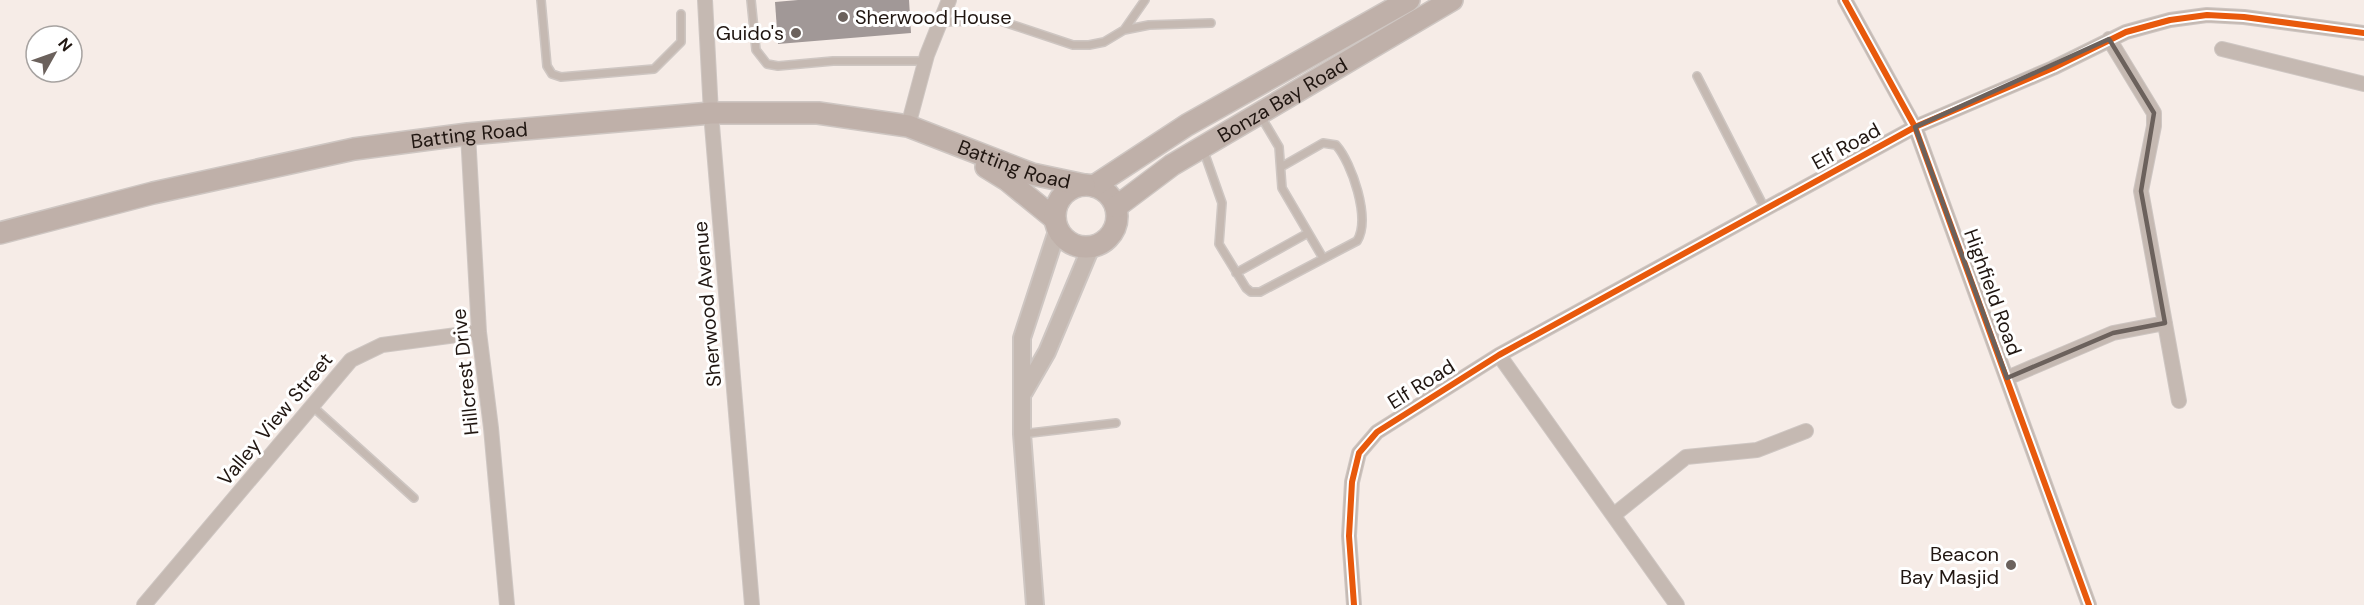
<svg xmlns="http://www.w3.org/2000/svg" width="2364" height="605" font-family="'DM Sans',sans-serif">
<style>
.building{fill:#a19897}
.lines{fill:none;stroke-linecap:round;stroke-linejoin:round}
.service-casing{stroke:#cec6c2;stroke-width:10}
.minor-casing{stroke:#cec6c2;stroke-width:16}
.tertiary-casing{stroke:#cec6c2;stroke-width:20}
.primary-casing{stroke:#cec6c2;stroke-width:24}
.service{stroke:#c5b9b2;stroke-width:7}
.minor{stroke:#c5b9b2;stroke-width:14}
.tertiary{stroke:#c5b9b2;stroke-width:16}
.primary{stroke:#bfb0a9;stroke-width:21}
.cycleway-casing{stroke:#fff;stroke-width:10}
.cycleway{stroke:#e8590c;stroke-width:6}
.marked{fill:none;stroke:#6b615c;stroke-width:4.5;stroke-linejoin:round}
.poi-dot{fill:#6b615c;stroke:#fff;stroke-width:2}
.labels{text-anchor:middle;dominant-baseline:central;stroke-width:6;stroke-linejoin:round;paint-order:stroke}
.poi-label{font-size:20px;fill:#201611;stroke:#fff;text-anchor:end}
.street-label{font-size:20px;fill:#201611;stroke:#fff}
</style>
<rect width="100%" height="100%" fill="#f6ece7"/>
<!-- building -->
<path class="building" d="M798 0H909L911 33 778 44 775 2Z"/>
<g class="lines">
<defs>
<path id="service" d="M541 0 547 66 552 74 561 77 654 69 681 42V14
M751 0 756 50 767 64 778 66 833 61H925
M942 22 998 20 1073 45H1089L1104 42 1124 30 1149 25 1211 23
M1124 30 1145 0
M1697 76 1765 209
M1260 115 1279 147 1282 188 1323 258
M1203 149 1222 203 1219 244 1246 288 1251 292H1260L1357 241C1371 219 1352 163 1336 145L1323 143 1281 167
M1236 273 1308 233
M311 405 414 498
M1022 434 1116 423"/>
<path id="minor" d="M705 0 711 113 752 605
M1845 0 1915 127 2089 605
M2109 39 2154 113V126L2141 191 2179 401
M2222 49 2364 84
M908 126 927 55 949 0
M468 134 479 332 491 428 507 605
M1499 355 1677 605
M2007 378 2113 333 2165 323
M1615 514 1686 457 1757 450 1806 431
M144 605 351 360 382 345 479 332
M1354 605 1349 536 1352 482 1359 453 1377 432 1499 355 1915 127 2053 68 2126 32 2170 20 2207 15 2244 17 2364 33"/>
<path id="tertiary" d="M1024 392 1047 352 1091 247
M1035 605 1022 434V338L1058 228"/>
<g id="primary">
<path d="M986 167 1007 180 1055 219"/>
<circle cx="1086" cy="216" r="31"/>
<path d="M1094 186 1187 125 1409 0"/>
<path id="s1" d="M1116 207 1172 165 1452 0"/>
<path id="s2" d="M0 233 153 193 354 149 468 134 711 113H818L908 126 1032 174 1084 185"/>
</g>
</defs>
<!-- service casing -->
<use href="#service" class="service-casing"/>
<!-- minor casing -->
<use href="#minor" class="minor-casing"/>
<!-- tertiary casing -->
<use href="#tertiary" class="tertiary-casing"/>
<!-- primary casing -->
<use href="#primary" class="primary-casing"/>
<!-- service -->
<use href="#service" class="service"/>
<!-- minor -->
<use href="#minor" class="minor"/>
<!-- tertiary -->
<use href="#tertiary" class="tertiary"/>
<!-- primary -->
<use href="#primary" class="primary"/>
<defs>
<path id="cycleway" d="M1845 0 1915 127 2089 605
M1354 605 1349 536 1352 482 1359 453 1377 432 1499 355 1915 127 2053 68 2126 32 2170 20 2207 15 2244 17 2364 33"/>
</defs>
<!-- cycleway casing -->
<use href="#cycleway" class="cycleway-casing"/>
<!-- cycleway -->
<use href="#cycleway" class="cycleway"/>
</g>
<!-- marked area -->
<path class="marked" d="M2109 39 2154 113 2141 191 2165 323 2113 333 2007 378 1915 127Z"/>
<!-- markers -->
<g class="poi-dot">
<circle cx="843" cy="17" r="6"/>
<circle cx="796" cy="33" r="6"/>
<circle cx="2011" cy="565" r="6"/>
</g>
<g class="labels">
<!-- poi labels -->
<g class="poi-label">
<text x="855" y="17" text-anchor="start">Sherwood House</text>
<text x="784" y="33">Guido's</text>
<text x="1999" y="554">Beacon<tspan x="1999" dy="23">Bay Masjid</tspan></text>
</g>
<!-- street labels -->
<g class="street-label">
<text stroke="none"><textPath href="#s1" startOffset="198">Bonza Bay Road</textPath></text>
<text stroke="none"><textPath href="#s2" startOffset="480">Batting Road</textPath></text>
<text transform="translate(1846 146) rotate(-29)">Elf Road</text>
<text stroke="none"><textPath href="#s2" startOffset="1034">Batting Road</textPath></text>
<text transform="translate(1993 292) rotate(70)">Highfield Road</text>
<text transform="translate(707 304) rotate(-95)">Sherwood Avenue</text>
<text transform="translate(465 372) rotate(-96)">Hillcrest Drive</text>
<text transform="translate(1421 384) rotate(-32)">Elf Road</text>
<text transform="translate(275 419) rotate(-50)">Valley View Street</text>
</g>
</g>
<!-- north arrow -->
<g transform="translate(54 54) rotate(50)"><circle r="28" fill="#ffffff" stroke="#a6a2a0" stroke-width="1.5"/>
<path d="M0-4.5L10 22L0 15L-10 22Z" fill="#6b615c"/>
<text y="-9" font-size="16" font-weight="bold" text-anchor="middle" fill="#201611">N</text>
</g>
</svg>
